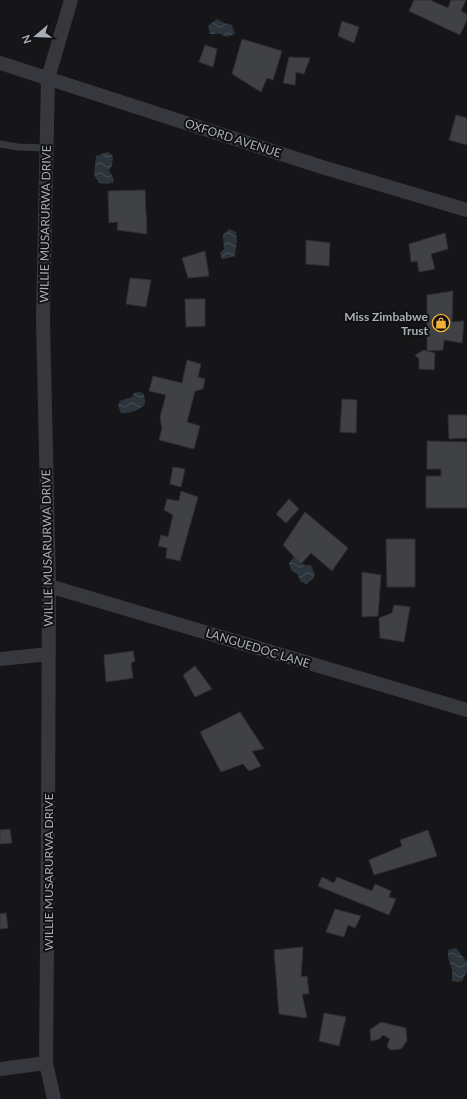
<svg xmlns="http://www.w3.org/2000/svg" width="467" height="1099" font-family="Lato,sans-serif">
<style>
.water{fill:url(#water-waves)}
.building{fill:#404145;stroke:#303034}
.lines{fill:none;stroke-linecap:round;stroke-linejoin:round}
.lane{stroke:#37383d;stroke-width:7}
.street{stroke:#37383d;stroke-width:14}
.labels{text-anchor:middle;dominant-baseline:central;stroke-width:4;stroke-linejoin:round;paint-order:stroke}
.street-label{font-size:12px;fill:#a8adb8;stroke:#111113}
.poi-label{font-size:12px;font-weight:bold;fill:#a8adb8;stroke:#111113;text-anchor:end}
</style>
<defs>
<pattern id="water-waves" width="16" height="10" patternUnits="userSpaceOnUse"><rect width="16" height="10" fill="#2c353c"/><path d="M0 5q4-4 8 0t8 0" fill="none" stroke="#485056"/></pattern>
</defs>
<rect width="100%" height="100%" fill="#161618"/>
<!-- water -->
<path class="water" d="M217 19 224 23 232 25 235 34 226 37 221 34H210L208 26Z
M108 152 113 156 112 165 109 171 113 177 114 182 108 184 99 183 94 175 96 156Z
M229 229 236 232 237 240 235 256 228 258 222 259 220 253 224 249 223 235Z
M139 392 143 393C144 396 146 400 145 403 142 410 128 414 121 413L118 406 120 401 128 398H131L134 393Z
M294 557 304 565H311L315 575 312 580 306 584 300 581 298 575 291 570 289 563Z
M456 948 467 962V972L462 981 458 982 452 981V970L448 957V950Z"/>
<!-- building -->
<path class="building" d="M414 0H430L448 8 451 0H466L461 11 467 14V20L460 35 409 11Z
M342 21 359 27 354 43 338 36Z
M242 39 282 51 273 80 267 78 261 92 232 74Z
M205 45 217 49 213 67 199 62Z
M289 57 310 58 304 74 296 72 295 85 283 83Z
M456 115 467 118V145L449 140Z
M145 190 147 234 117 230 118 222 109 223 108 191Z
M445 233 448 249 431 254 435 269 419 272 417 261 411 262 409 244Z
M306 240 330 243 329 266 306 264Z
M205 251 209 276 188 278 182 258Z
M130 278 151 280 146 307 126 304Z
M453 291 452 322 464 321 462 343 444 340 443 350 427 351V295Z
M185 299H205V326L186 327Z
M424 350 435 353 434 370 419 369V359L415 355Z
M187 360 201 364 198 377 205 379 203 389 195 391 187 422 200 426 194 449 159 440 162 428 160 417 166 395 149 391 153 376 182 383Z
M342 399 357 400 356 433 340 432Z
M448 415H467V438L449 439Z
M427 441 467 442V508H426V476H441V469H427Z
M173 467 185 469 181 487 170 484Z
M181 491 198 497 180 561 166 558 167 548 158 546 161 535 168 537 173 515 164 510 167 499 179 501Z
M289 499 299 509 286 523 276 514Z
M305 512 348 548 332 571 311 553 301 564 283 545Z
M386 539H415V587H387Z
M362 572 381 575 378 616 362 617Z
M394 605 410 607 404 642 380 638 379 618 392 613Z
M133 651 135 661 131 663 133 678 106 682 104 655Z
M195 666 212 689 195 697 183 675Z
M240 712 264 749 252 751 261 766 249 771 243 764 221 772 200 732Z
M10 829 12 843 0 844V830Z
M428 830 437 856 374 875 369 860 402 846 400 840Z
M322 877 334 883 337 877 372 891 375 884 391 891 389 897 396 899 389 915 318 886Z
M335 909 361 916 355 928 348 925 344 937 326 932Z
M6 913 8 928 0 929V914Z
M303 947 301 977 307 976 309 994H302L307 1018 279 1014 274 950Z
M324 1013 346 1017 339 1046 319 1041Z
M381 1022 406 1028 407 1041 401 1049 390 1050 387 1046 390 1039 383 1035 379 1039 371 1041 370 1030Z"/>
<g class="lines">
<!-- lane -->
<path class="lane" d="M0 144 18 147 46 148"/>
<!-- street -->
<path class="street" d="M0 63 322 167 467 210
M49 586 467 710
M0 659 49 654
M0 1069 46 1063
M54 1099 46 1063 48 823 49 586 43 319 48 78 71 0"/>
</g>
<!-- icons -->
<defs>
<symbol id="shop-ring" viewBox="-11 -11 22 22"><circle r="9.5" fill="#111113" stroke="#f2b134" stroke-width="1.5"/><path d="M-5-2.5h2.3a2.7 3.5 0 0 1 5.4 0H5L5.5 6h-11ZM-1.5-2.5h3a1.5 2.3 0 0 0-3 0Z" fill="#f2b134"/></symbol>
</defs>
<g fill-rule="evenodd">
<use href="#shop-ring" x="431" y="313" width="20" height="20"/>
</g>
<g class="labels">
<!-- street labels -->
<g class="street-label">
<text transform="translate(233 138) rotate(18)">OXFORD AVENUE</text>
<text transform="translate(45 224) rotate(-89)">WILLIE MUSARURWA DRIVE</text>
<text transform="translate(47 548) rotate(-91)">WILLIE MUSARURWA DRIVE</text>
<text transform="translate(258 648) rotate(17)">LANGUEDOC LANE</text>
<text transform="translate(48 872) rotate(-90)">WILLIE MUSARURWA DRIVE</text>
</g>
<!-- poi labels -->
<g class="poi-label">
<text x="428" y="316">Miss Zimbabwe<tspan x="428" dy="14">Trust</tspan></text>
</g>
</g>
<!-- north arrow -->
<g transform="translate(36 36) rotate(251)" stroke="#111113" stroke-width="3" paint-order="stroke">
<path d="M0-3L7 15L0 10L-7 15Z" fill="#a8adb8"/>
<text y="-6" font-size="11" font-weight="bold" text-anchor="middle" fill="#a8adb8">N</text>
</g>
</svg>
